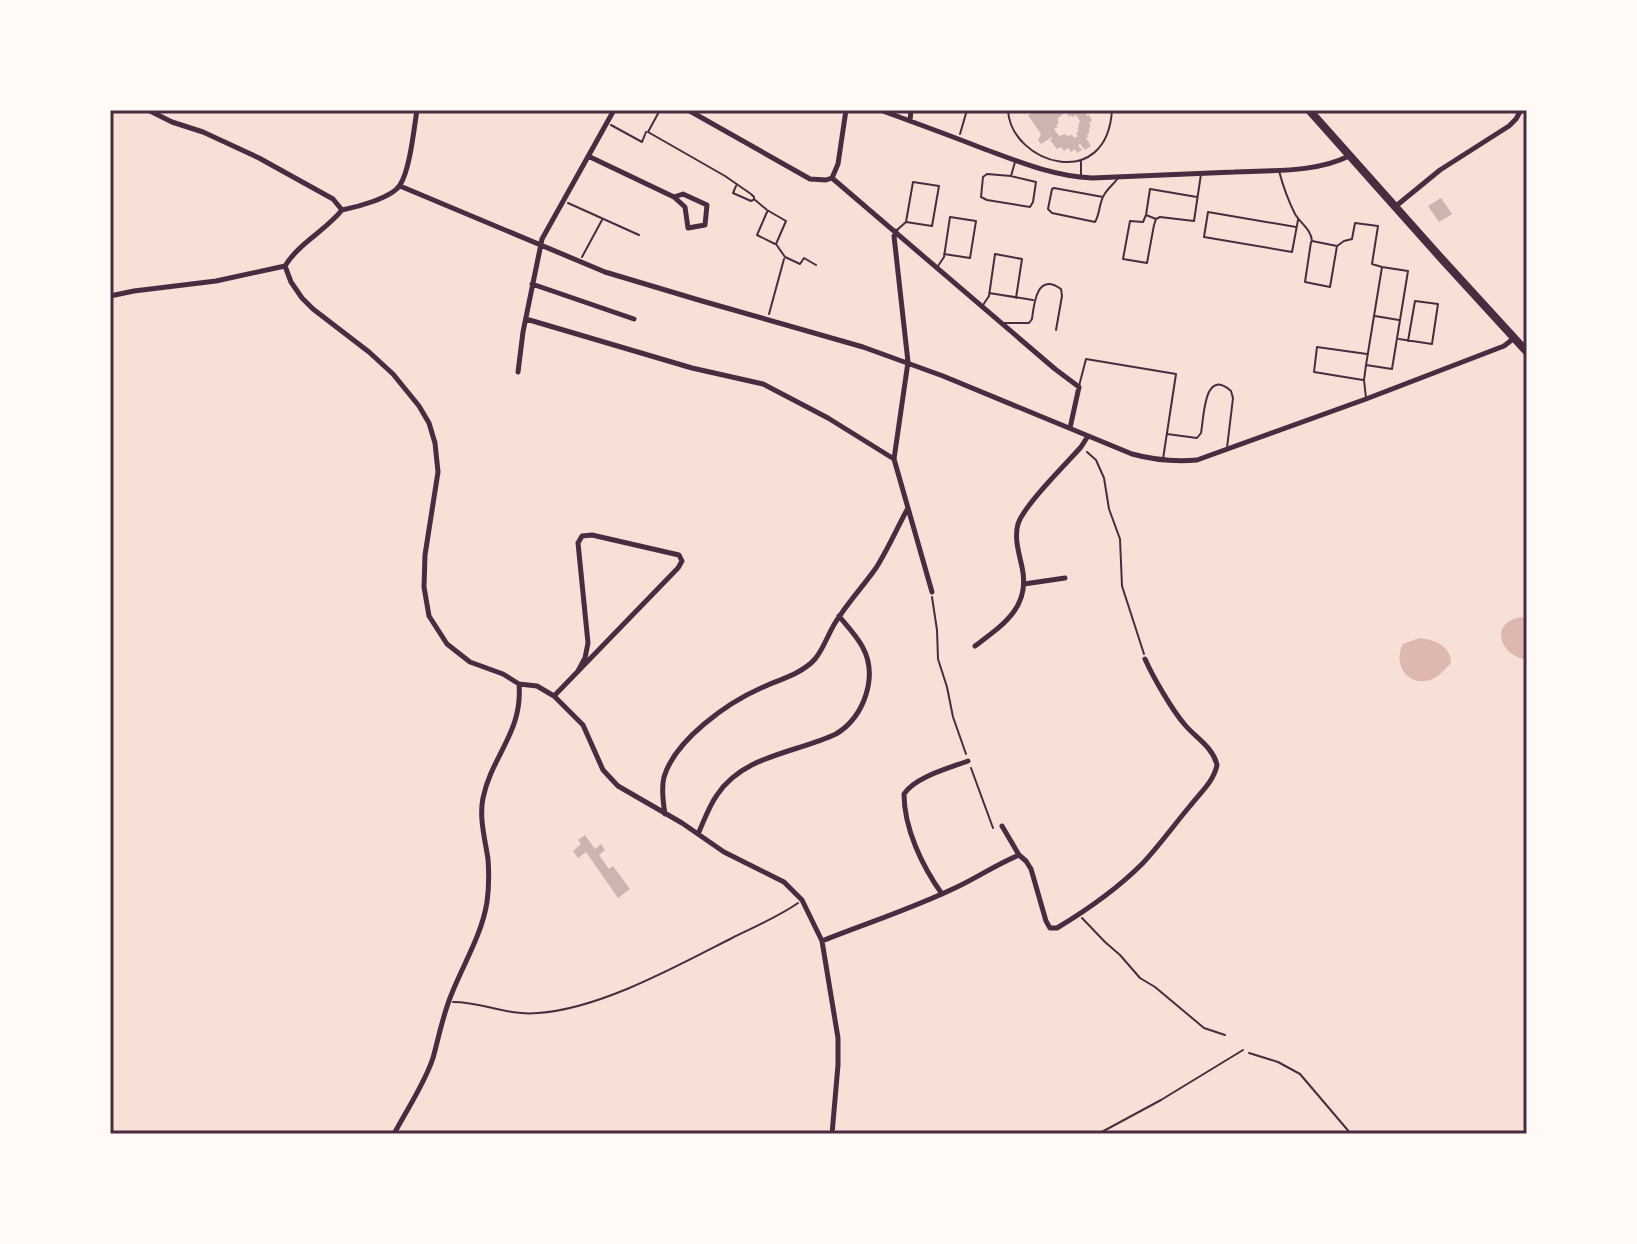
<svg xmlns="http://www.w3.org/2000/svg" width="1637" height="1244" font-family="'Varela Round',sans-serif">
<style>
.water{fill:#dcb8b0}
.building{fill:#ccb4b1;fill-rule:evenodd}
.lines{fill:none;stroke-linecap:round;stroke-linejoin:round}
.path{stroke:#4a2c40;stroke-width:2}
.service{stroke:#4a2c40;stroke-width:2}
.minor{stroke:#4a2c40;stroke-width:5}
.primary{stroke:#4a2c40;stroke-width:8}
.neatline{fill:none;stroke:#4a2c40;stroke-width:3}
</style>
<rect width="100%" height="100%" fill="#f7e1d7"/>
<!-- water -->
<path class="water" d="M1527 617V660C1495 654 1490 617 1527 617Z
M1420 638C1435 640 1451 646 1451 663 1445 669 1439 677 1430 680 1408 687 1392 664 1403 644Z"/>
<!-- building -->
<path class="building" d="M1037 110H1093L1086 114 1087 116 1089 115 1092 120 1089 124 1091 126 1089 128V133L1087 135 1088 137 1086 138 1091 146 1085 150 1080 144 1078 145 1082 150 1077 153 1075 149 1071 152 1068 148 1064 151 1061 147 1057 149 1050 140 1053 138 1052 137 1041 144 1038 140 1041 134 1028 115ZM1066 112 1069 117 1071 115 1072 117 1076 115 1080 121 1078 126 1079 128 1077 129 1079 131 1076 133 1078 136 1074 138 1072 135 1067 136 1065 134 1059 136 1054 129 1058 127 1056 125 1058 124V118Z
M1441 198 1452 214 1439 222 1428 206Z
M585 835 595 849 601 844 605 850 599 855 609 869 613 866 630 889 618 898 586 852 578 858 573 851 581 844 578 840Z"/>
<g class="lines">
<!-- path -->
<path class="path" d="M660 110 648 132 725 176 751 194 754 197V199L767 210 786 221 776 244 785 257 800 264 804 258 816 265
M611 125 642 142 646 132
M960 134 967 110
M736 186 733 193 751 201 753 200
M568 203 639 235
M767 212 757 235 775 244
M582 257 602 220
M769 314 784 259
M1087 452 1096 460 1104 478 1109 509 1120 539 1122 586 1144 654
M932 597 937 630 938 659 947 687 953 717 966 754
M971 768 993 828
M1082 918 1105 942 1120 955 1140 978 1155 987 1204 1028 1225 1035
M453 1002C484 1002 506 1016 538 1013 600 1009 677 966 732 938 754 927 778 917 798 903
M1249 1053 1278 1062 1300 1074 1351 1134
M1098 1134 1161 1100 1243 1050"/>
<!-- service -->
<path class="service" d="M1011 110 1008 111C1012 164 1107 193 1112 110
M1081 162V176
M1279 171C1283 186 1288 200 1295 214 1301 224 1311 229 1312 241L1337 246 1344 241 1352 239 1355 223 1378 226 1372 264 1382 267 1408 271 1392 369 1366 365
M1011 176 1036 182 1033 202 1030 207 987 200 981 197 983 177 987 174 1011 176 1015 162
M1103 197 1054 188 1052 189 1048 209 1052 213 1095 222C1100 214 1099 203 1104 195 1108 188 1114 184 1118 178
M1146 215 1143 222 1130 221 1123 259 1147 263 1154 225 1156 219 1160 217 1194 221 1201 174
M1156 219 1146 215 1150 189 1197 197
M1296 227 1208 212 1204 237 1292 252 1298 220
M897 230 906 222 913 182 939 186 932 226 906 222
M1311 242 1305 282 1330 287 1337 246
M938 266 944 257 950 217 976 221 970 258 944 254
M989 293 1033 300
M983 305 989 296 995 254 1022 259 1016 298
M1375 316 1399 320
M1004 323H1029L1032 319C1034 303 1037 272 1061 289L1062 296 1056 330
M1399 339 1432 344 1438 304 1415 301 1408 341
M1363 380 1314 372 1317 347 1367 354
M1079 386 1086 359 1176 374 1163 459
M1366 398 1364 380 1366 365 1382 267
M1167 434 1197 438 1201 433C1204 417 1204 367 1231 391L1233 398 1227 448"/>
<!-- minor -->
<path class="minor" d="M148 110 172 122 203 132 259 158 333 199 342 210
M417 110C414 128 410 170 400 185 392 198 357 207 342 210 325 231 299 243 285 266L291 282 302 298 313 309 369 352 393 374 419 406 429 423 435 443 438 472 425 555 424 587 429 616 447 644 470 662 503 674 519 684 537 686 554 696 583 725 603 770 618 786 682 823 724 852 784 882 802 900 822 941 838 1038V1065L832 1134
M688 110 810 179 826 180 832 178
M880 110C913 122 946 134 979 147 1017 161 1052 176 1092 178 1140 176 1187 174 1234 172 1272 170 1315 173 1349 156
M910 121 911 110
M588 156 674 197 683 194 707 205 705 225 688 228 685 207 674 197
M832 178 1055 369 1079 387 1070 428
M832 178 838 164 846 110
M400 186 605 272 702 301 863 347 943 376 1132 454C1154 460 1174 462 1197 460L1366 399 1504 346 1513 339
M1396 206 1440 170 1509 126 1516 119 1521 110
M896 231 894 236 908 362 894 459 932 592
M532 284 634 319
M110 296 134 291 216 281 285 266
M526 319 692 368 763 384 828 418 894 459
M518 372 523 332 542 239 614 110
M1024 584 1065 578
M975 646C1003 625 1031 607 1022 567 1019 553 1014 538 1018 524 1024 505 1067 463 1081 447L1088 436
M554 696 678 568 682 561 679 555 592 535 582 536 578 543 588 643 585 658 578 671
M665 814C663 802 661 789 664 777 675 740 727 703 761 688 778 680 802 674 815 659 825 647 829 630 839 617 850 600 864 585 876 568 888 549 897 528 908 508
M1002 826 1019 855
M698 834C704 821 709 806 717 795 743 755 796 753 836 734 864 717 879 676 862 646 856 635 847 626 839 616
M942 894C922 866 904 828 904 794 915 777 949 768 968 761
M822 941C867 923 914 908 957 887 978 877 997 864 1019 855L1026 861 1031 869 1046 921 1050 928H1057C1087 910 1117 889 1142 864 1159 846 1174 825 1190 806 1200 793 1214 781 1217 765 1213 747 1196 738 1185 725 1172 710 1153 677 1145 659
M394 1134C407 1109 424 1085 433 1058 439 1036 443 1014 452 993 464 963 482 934 487 902 489 888 489 873 488 859 485 839 479 818 483 798 492 755 523 732 519 684"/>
<!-- primary -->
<path class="primary" d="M1309 110 1440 257 1527 352"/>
</g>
<!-- border -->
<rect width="1637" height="1244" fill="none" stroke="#fffaf5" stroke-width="224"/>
<rect x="112" y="112" width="1413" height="1020" class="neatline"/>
</svg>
